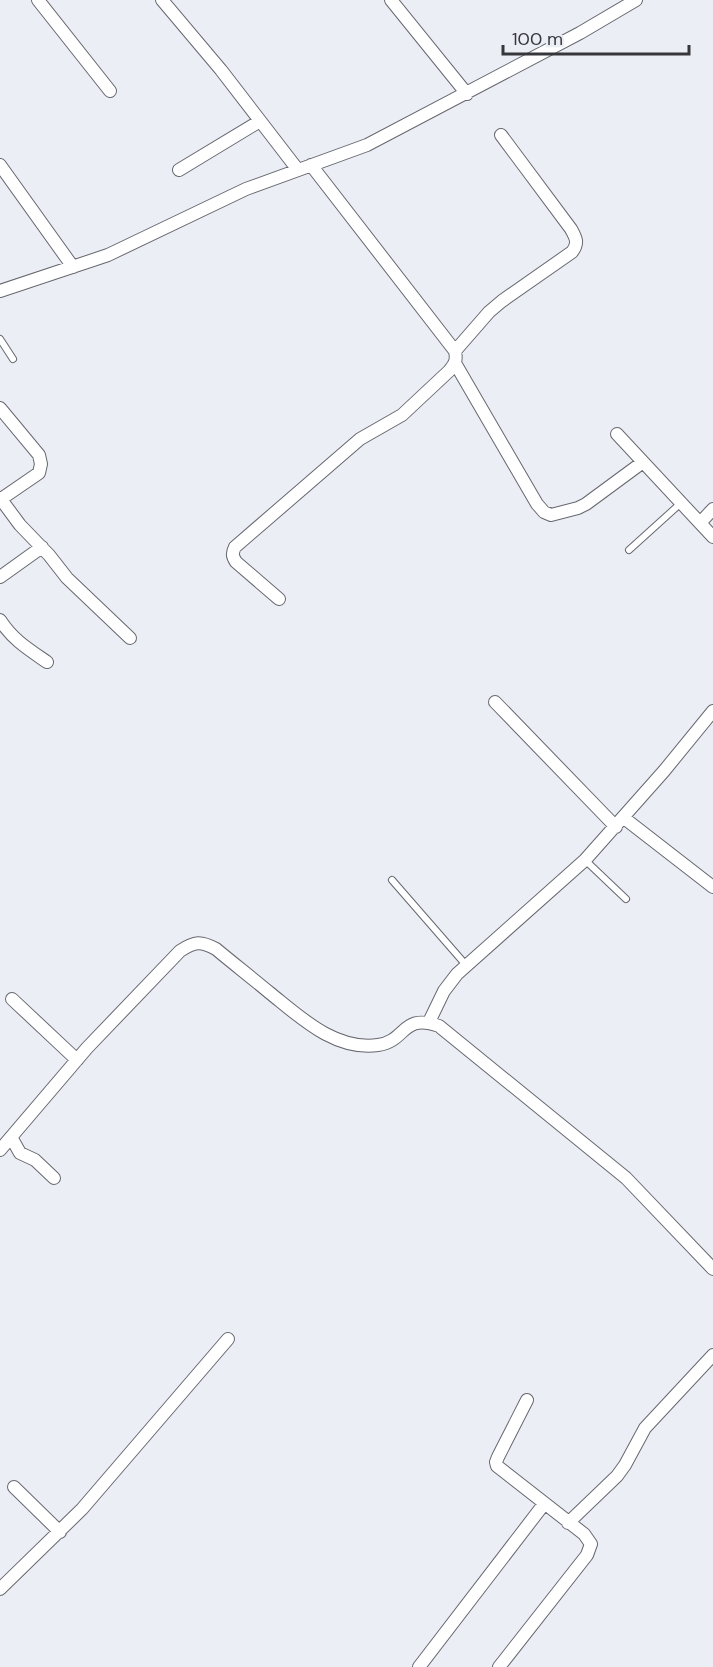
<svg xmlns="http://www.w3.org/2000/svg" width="713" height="1667" font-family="'DM Sans',sans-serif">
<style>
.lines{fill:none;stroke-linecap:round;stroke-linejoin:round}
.service-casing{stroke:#66686f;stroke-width:8}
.minor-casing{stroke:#66686f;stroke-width:14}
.service{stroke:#fff;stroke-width:6}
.minor{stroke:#fff;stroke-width:12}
</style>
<rect width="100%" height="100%" fill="#eceef6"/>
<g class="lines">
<defs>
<path id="service" d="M0 339 13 359
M629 550 681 503
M585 860 626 899
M392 880 466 965"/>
<path id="minor" d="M38 0 110 91
M162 0 221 70 298 170
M391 0 467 94
M0 165 73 267
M179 170 260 121
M0 291 108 255 246 189 367 145 580 33 636 0
M455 351 489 312 502 301 572 252C579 243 576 238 571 229L501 135
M455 363 537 504 544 512 551 515 578 508 586 504 643 462
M0 408 39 455 41 464 39 473 1 499
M617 434 713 537
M0 498 20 525 49 555 67 578 130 638
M700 523 713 509
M0 577 42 547
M279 599 236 562C232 556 232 553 235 547L360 439 402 415 449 371C455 364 457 360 455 351L311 165
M0 620C13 640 28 649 47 662
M495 702 616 827
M624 818 713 887
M12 999 77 1060
M429 1022 444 991 457 974 585 860 664 771 713 711
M11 1137 20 1153 35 1160 54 1178
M0 1150 87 1048 180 951C195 941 201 941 216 949 234 964 252 978 270 993 300 1017 335 1051 378 1045 407 1041 401 1013 439 1026L626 1178 713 1269
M14 1487 60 1532
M568 1523 617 1476 625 1465 645 1428 713 1355
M0 1589 82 1509 228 1339
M419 1667 544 1504
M499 1667 587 1555 591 1544 584 1534 497 1466 496 1462 498 1457 527 1400"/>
</defs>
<!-- service casing -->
<use href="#service" class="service-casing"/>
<!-- minor casing -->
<use href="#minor" class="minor-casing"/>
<!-- service -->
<use href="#service" class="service"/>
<!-- minor -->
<use href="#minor" class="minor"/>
</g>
<!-- scale -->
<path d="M503 45v9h186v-9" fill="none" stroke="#36373a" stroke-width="3"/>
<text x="512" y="45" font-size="18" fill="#36373a" stroke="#eceef6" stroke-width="4.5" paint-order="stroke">100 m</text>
</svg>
